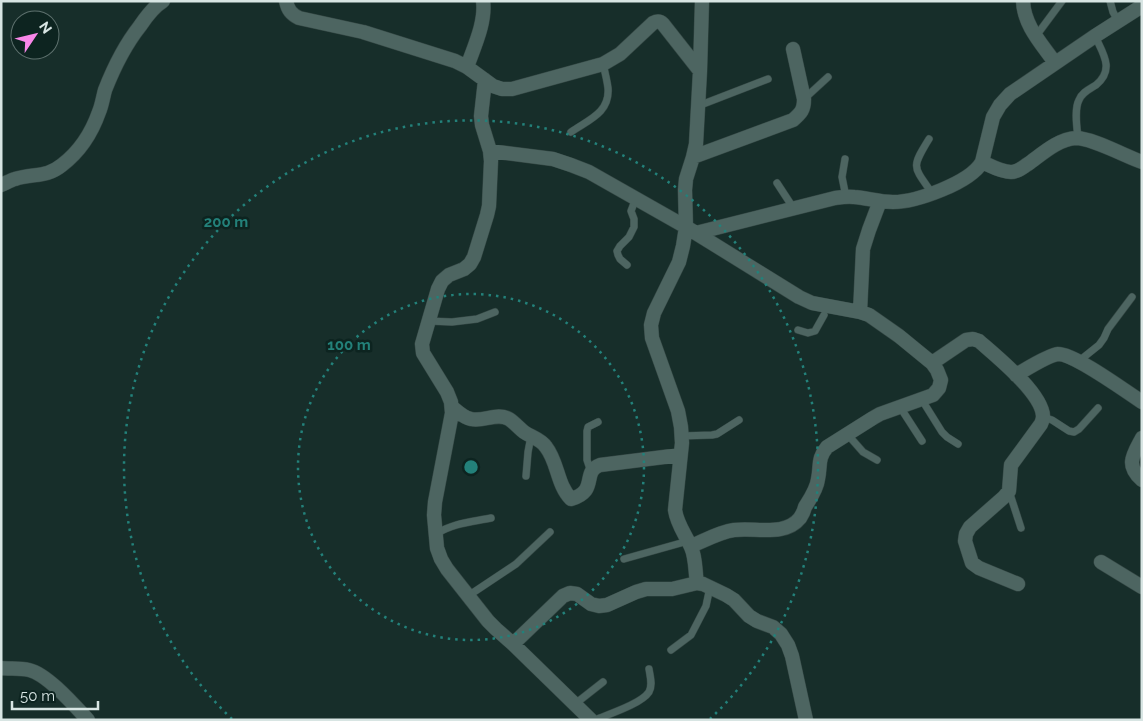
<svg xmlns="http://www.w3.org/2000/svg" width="1143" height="721" font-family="Raleway,sans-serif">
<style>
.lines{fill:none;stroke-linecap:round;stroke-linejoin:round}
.lane-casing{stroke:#354845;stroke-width:8}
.street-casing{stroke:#354845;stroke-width:15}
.lane{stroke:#4d6561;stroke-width:7}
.street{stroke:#4d6561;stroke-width:14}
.ring{fill:none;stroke:#23817a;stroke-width:2.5;stroke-dasharray:2.5 5}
.centre{fill:#23817a;stroke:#0d2420;stroke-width:2.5}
.ring-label{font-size:15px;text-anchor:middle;font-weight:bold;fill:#23817a;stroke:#0d2420;stroke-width:5;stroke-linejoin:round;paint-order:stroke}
</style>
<rect width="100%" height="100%" fill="#172e2a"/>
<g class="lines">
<defs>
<path id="lane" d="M1110 1 1113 12 1118 21
M1036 36 1062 1
M804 99 828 77
M698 106 768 79
M571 132C588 120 610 113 608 88 607 80 605 72 603 64
M1078 138C1077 128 1074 109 1079 100 1082 92 1090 89 1096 85 1115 69 1103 54 1095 36
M929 139C911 168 913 166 932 193
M845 159 842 177 846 197
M777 183 794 209
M627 265 620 259 618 255 617 251 620 246 629 237 634 227V219L631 211 636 198
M429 321 452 322 477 319 495 312
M798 330 808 333 815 331 824 315
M1079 361 1099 345 1104 338 1108 329 1132 297
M922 400 942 432 947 437 958 444
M900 407 922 441
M1043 417 1052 420 1069 431 1074 432 1079 429 1098 408
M848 435 863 452 877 460
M681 436 712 435 717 434 739 420
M591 472 587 460V431L588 427 598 422
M526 476 528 452 531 436
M1009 491 1021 528
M436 534C453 523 471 522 491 518
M624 559 688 541
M468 596 516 564 550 532
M671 650 691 635 706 606 710 587
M575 704 603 682
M595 720C609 714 641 704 649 692 653 685 650 676 649 669"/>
<path id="street" d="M286 1C288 10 291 14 299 18L363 32 455 61 467 67 493 86 502 89H512L603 64 620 54 653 23C657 21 660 21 663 24L700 71
M1023 1C1024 26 1042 44 1055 63
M467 67C474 47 486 22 483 1
M485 80 481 116 482 125 490 151 491 161 489 206 487 215 474 257 470 264 464 269 449 275 442 281 438 289 422 344 423 353 447 392 451 402 452 413 435 502 434 515 437 548 441 559 447 569 488 621 496 629 513 644 591 720
M490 151 553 159 571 165 589 172 686 227 799 297 812 303 860 312 869 315 899 336 932 363 937 370 941 380 939 388 933 395 880 414 873 418 827 447C817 459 821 466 818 479 817 489 810 499 805 507 804 511 802 515 800 518 785 537 755 527 734 530 719 532 704 541 691 546
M693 157 793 120C801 113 804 110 804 99L793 49
M982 162C991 166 1001 172 1011 172 1018 172 1023 167 1028 164 1042 154 1058 139 1076 138 1092 138 1125 156 1142 162
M1 185C6 183 11 180 15 179 34 173 46 178 62 165 79 152 92 132 99 112 102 105 103 97 105 90 114 67 125 45 140 26 146 17 153 7 163 1
M696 233 835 198C842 197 848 196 854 197 867 198 880 202 893 202 916 202 970 183 982 162L993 117 1000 105 1010 94 1095 36 1142 6
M860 312 863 249 869 230 880 201
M932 363 966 340 973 339 979 341C996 356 1042 393 1043 416 1043 418 1042 422 1041 424L1011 465 1009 491 1004 497 970 527 966 534 965 541 972 563 979 568 1018 584
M1016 375C1025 370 1048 355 1058 354 1075 354 1125 391 1142 402
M452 407C457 411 464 418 471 419 484 422 497 412 509 419 515 423 519 428 524 432 531 437 541 439 546 447 558 462 557 485 571 499 599 491 581 472 600 465L680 455
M1142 438C1133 455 1125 465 1142 480
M1101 562 1142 587
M697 583C695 571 696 558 691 547 685 534 677 524 675 510L682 443 681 427 678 411 652 338 651 325 654 313 679 262 683 246 686 227 685 190 686 179 693 157 696 144 700 71 702 1
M513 644 563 596 570 593 577 594 591 604 599 606 607 605 636 592 646 589H672L697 583 703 584 726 595 734 600 749 616 757 621 773 627 781 634 788 645 792 656 806 720
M1 668C10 669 20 668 29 670 47 674 74 705 88 720"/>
</defs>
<!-- lane casing -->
<use href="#lane" class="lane-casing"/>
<!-- street casing -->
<use href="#street" class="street-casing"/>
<!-- lane -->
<use href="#lane" class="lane"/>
<!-- street -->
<use href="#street" class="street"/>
</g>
<!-- distance rings -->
<g class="ring">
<circle cx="471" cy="467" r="173"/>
<path d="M232 719A347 347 0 1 1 710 719"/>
</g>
<circle cx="471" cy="467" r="8" class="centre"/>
<g class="ring-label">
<text x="226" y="227">200 m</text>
<text x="349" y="350">100 m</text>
</g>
<!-- border -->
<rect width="1143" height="721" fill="none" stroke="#d8e5e3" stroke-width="5"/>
<!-- north arrow -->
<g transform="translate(35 35) rotate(55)"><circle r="24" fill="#0d2420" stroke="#5e716e"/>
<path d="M0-4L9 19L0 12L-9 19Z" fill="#f987e9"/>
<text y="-8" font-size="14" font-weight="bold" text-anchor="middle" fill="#d8e5e3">N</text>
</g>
<!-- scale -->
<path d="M12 701v8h86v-8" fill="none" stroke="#d8e5e3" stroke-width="2.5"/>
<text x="20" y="701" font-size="15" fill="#d8e5e3" stroke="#0d2420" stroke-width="4" paint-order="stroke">50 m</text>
</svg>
